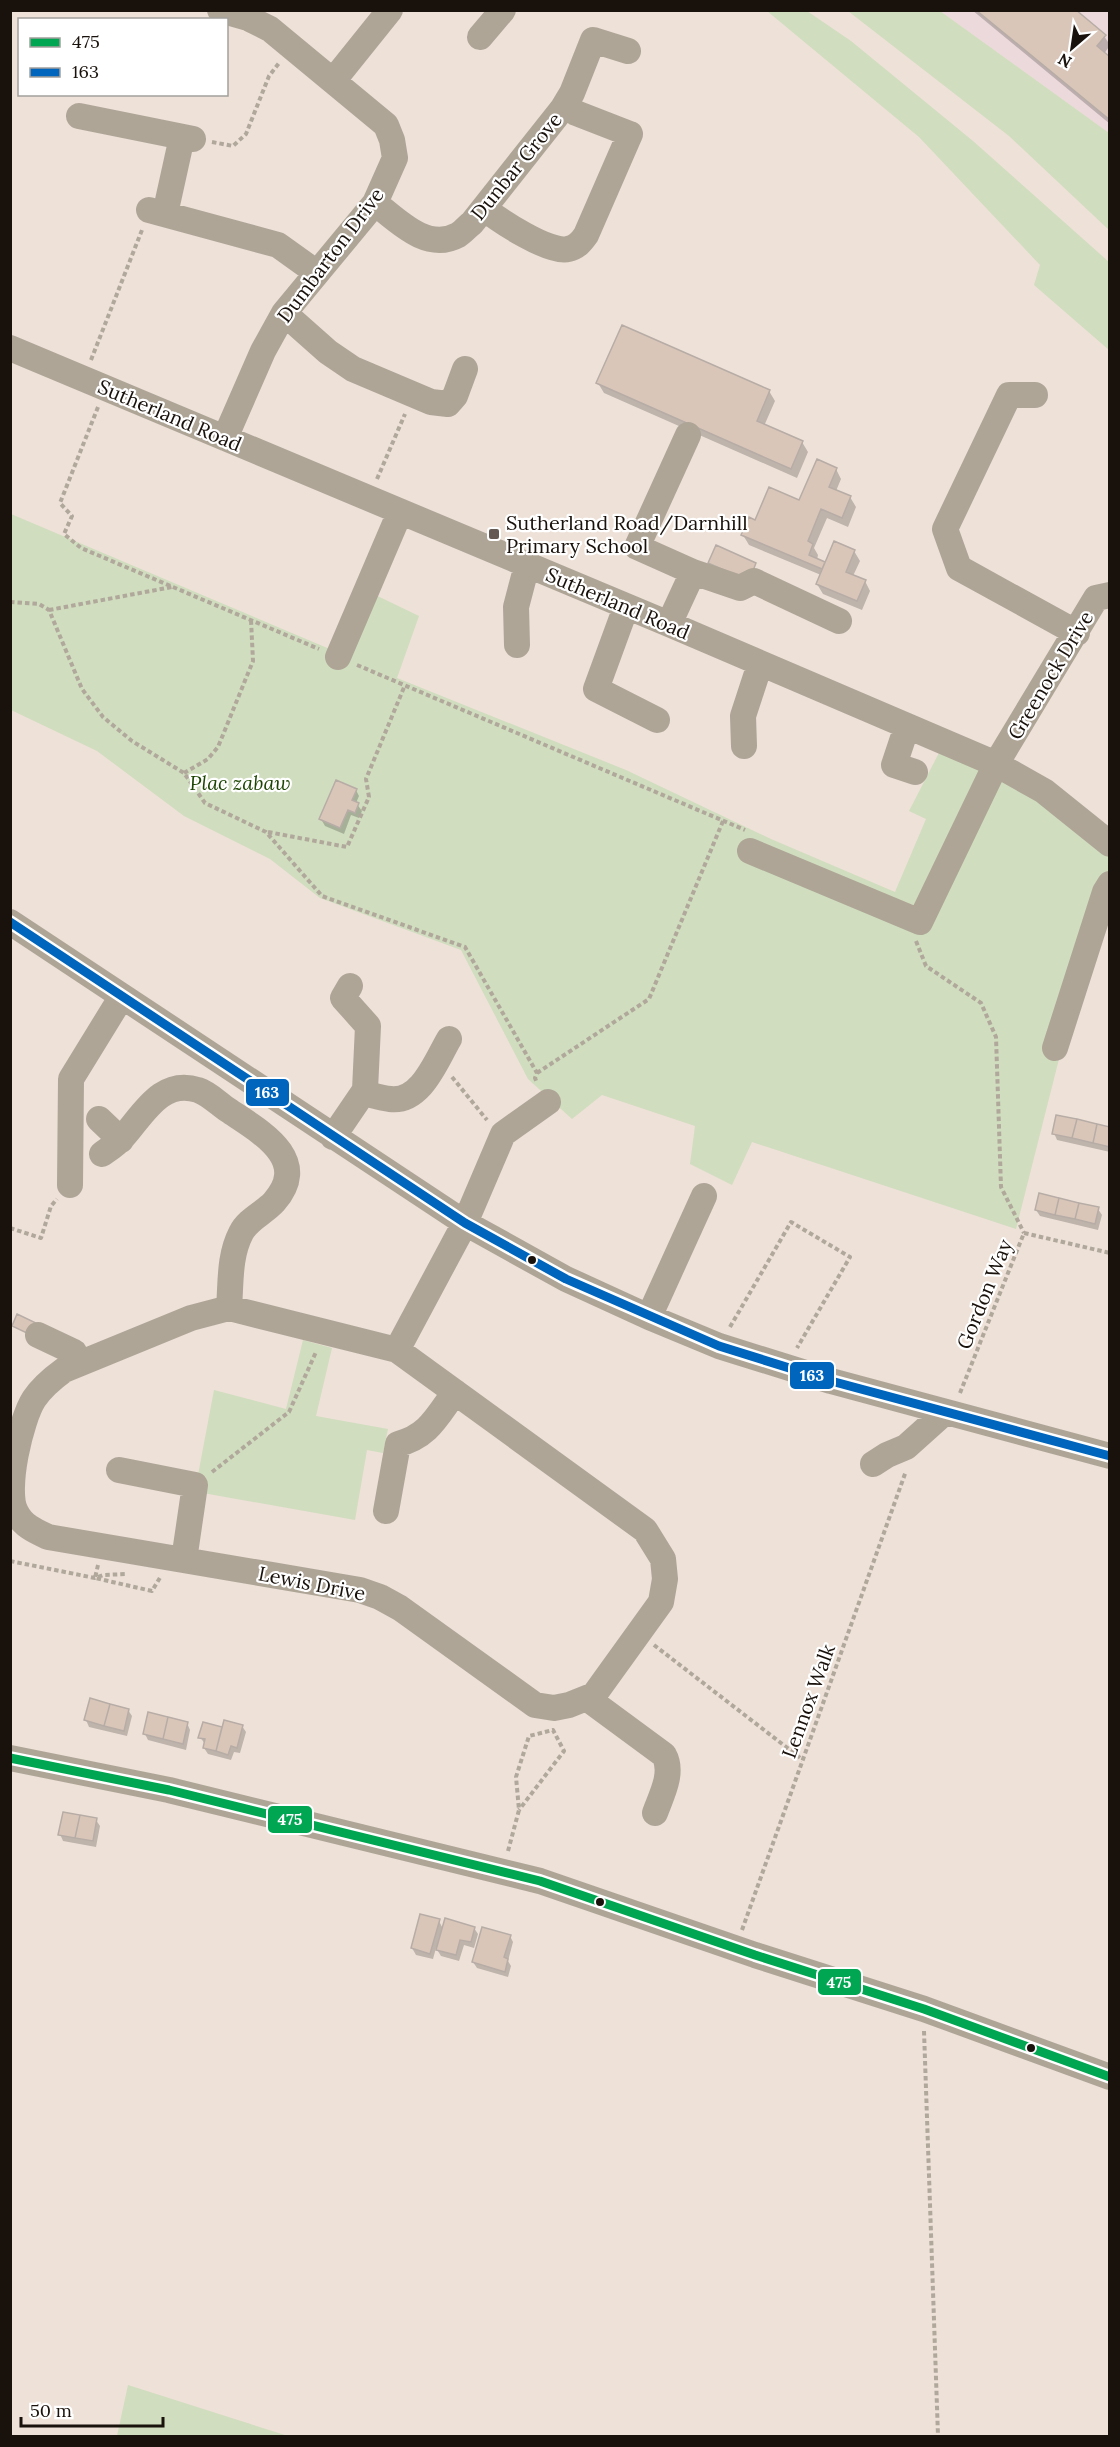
<svg xmlns="http://www.w3.org/2000/svg" width="1120" height="2447" font-family="Lora,serif">
<style>
.industrial{fill:#ecd9db}
.green{fill:#d0ddbe}
.shadow{fill:#0003}
.building{fill:#d9c6b9;stroke:#b7ada6;stroke-width:1.5}
.lines{fill:none;stroke-linecap:round;stroke-linejoin:round}
.path{stroke:#b1a89c;stroke-width:4;stroke-dasharray:4.5 3;stroke-linecap:butt}
.minor{stroke:#aea597;stroke-width:26}
.bus-1-casing{stroke:#fff;stroke-width:14}
.bus-2-casing{stroke:#fff;stroke-width:14}
.bus-1{stroke:#00a651;stroke-width:9}
.bus-2{stroke:#0065bd;stroke-width:9}
.poi-dot{fill:#645a53;stroke:#fff;stroke-width:2}
.bus-dot{fill:#19110b;stroke:#fff;stroke-width:2}
.labels{text-anchor:middle;dominant-baseline:central;stroke-width:4.5;stroke-linejoin:round;paint-order:stroke}
.street-label{font-size:20px;fill:#19110b;stroke:#fff}
.poi-label{font-size:20px;fill:#19110b;stroke:#fff;text-anchor:start}
.park-label{font-size:20px;font-style:italic;fill:#1c4502;stroke:#fff}
.line-badge{stroke:#fff;stroke-width:2}
.badge-label{font-size:16px;text-anchor:middle;font-weight:bold;fill:#fff}
</style>
<rect width="100%" height="100%" fill="#eee1d8"/>
<!-- industrial -->
<path class="industrial" d="M940 11H1109V133Z"/>
<!-- green -->
<path class="green" d="M767 11H807L851 41 973 141 1109 262V350L1034 285 1040 265 919 137Z
M848 11H940L1109 133V230L1009 136Z
M11 514 332 650 363 589 419 616 397 678 626 770 771 839 895 892 926 819 909 811 942 747 1036 798 1110 854 1109 901 1060 1055 1016 1229 752 1142 732 1185 690 1164 695 1126 602 1095 572 1119 528 1079 461 950 320 898 270 859 184 816 97 751 11 710Z
M303 1340 332 1348 316 1416 388 1429 383 1453 367 1450 355 1520 203 1493 206 1477 198 1475 214 1390 286 1409Z
M128 2385 288 2436H117Z"/>
<!-- shadow -->
<path class="shadow" d="M972 10H1073L1104 36 1110 45 1104 54 1110 59V124Z
M598 383 769 391 775 401 764 426 802 442 808 452 797 478 604 393Z
M836 469 841 479 836 491 850 497 856 507 848 527 827 518 814 548 818 555 817 560 826 564 854 551 860 561 853 576 865 581 870 591 862 610 823 594 817 584 821 575 749 545 743 535 756 521 800 502Z
M356 790 359 796 356 803 362 811 359 818 351 815 344 834 325 826 321 819Z
M1110 1128V1152L1057 1140 1054 1133Z
M1098 1209 1102 1215 1098 1230 1040 1216 1036 1210Z
M128 1710 132 1716 127 1736 89 1727 86 1720Z
M187 1723 190 1730 186 1750 148 1740 145 1734Z
M204 1724 223 1729 242 1726 246 1732 240 1753 234 1752 231 1760 208 1754 204 1748 205 1744 200 1737Z
M96 1820 100 1826 96 1847 63 1841 60 1834Z
M439 1921 443 1929 474 1928 478 1934 474 1948 464 1945 459 1961 441 1956 436 1948 433 1959 416 1955 412 1948Z
M510 1936 513 1942 508 1961 511 1966 508 1977 477 1968 473 1962Z"/>
<!-- building -->
<path class="building" d="M976 10H1076L1106 35 1097 46 1110 57V120Z
M622 325 770 390 757 421 803 441 791 469 596 383Z
M817 459 837 468 829 487 851 496 842 518 821 509 808 541 813 544 809 555 825 562 822 569 741 535 749 517 755 520 769 487 799 500Z
M834 541 855 550 846 572 866 580 857 601 816 584Z
M716 545 756 563 749 581 708 563Z
M336 780 357 789 352 800 359 803 355 813 348 810 340 828 319 819Z
M1056 1115 1077 1119 1072 1138 1052 1134Z
M1077 1119 1097 1124 1093 1143 1072 1138Z
M1097 1124 1110 1127V1147L1093 1143Z
M1039 1193 1059 1198 1055 1215 1035 1210Z
M1059 1198 1079 1203 1075 1219 1055 1215Z
M1079 1203 1099 1207 1095 1224 1075 1219Z
M17 1314 36 1323 31 1335 12 1326Z
M90 1698 110 1704 104 1726 84 1720Z
M110 1704 129 1709 124 1731 104 1726Z
M148 1712 168 1717 163 1739 143 1734Z
M168 1717 188 1722 183 1744 163 1739Z
M224 1720 243 1725 237 1748 231 1746 228 1755 216 1751Z
M203 1722 222 1727 216 1751 203 1748 205 1739 198 1738Z
M63 1812 80 1815 75 1838 58 1835Z
M80 1815 97 1818 93 1841 75 1838Z
M420 1914 440 1919 430 1954 411 1948Z
M445 1918 475 1927 471 1942 460 1940 456 1955 436 1950Z
M482 1927 511 1935 504 1957 508 1959 505 1972 472 1962Z"/>
<g class="lines">
<!-- path -->
<path class="path" d="M212 142 233 146 246 134 269 76 279 63
M91 360 142 230
M98 407 60 503 72 516 64 534 81 548 319 649
M377 479 405 414
M10 602 39 604 49 610 82 689 103 717 132 741 184 773 205 803 266 832 322 896 465 947 537 1073 535 1078 537 1083
M49 610 172 587
M357 665 745 830
M184 773 208 759 218 747 253 661 251 620
M268 832 347 847 369 797 366 779 405 685
M916 941 926 966 981 1003 996 1037 1001 1187 1024 1233
M537 1073 649 999 723 821
M452 1077 487 1120
M10 1228 41 1238 51 1206 57 1199
M730 1327 791 1222 850 1257 797 1348
M960 1393 1024 1233 1110 1253
M212 1472 289 1412 316 1352
M10 1561 95 1578 103 1575 127 1574
M98 1565 95 1578 152 1591 161 1576
M654 1645 803 1760
M508 1851 519 1810 516 1777 529 1736 553 1730 564 1751 519 1810
M742 1930 906 1471
M924 2031 938 2436"/>
<!-- minor -->
<path class="minor" d="M220 10 248 18 270 29 386 125 392 140 395 158 375 203 284 313 263 351 225 438
M480 37 503 10
M333 81 390 10
M79 116 193 139
M375 203C398 221 427 252 458 235 463 232 468 226 472 223L563 108 572 93 593 40 628 51
M484 208C498 220 550 254 568 249 577 247 581 242 586 235L630 134 576 113 565 105
M149 210 278 245 317 273
M165 214 182 137
M284 313 328 352 353 369 431 402 448 404 455 396 465 369
M10 348 669 624 996 764 1044 791 1110 844
M1035 395H1009L945 529 959 568 1077 633
M693 572 740 588 754 581 839 621
M626 607 596 689 657 720
M669 624 693 572 637 547 688 435
M517 645 516 607 527 565
M338 657 400 512
M907 726 894 765 915 772
M744 746 743 716 760 664
M750 851 920 922 996 764 1096 598 1110 595
M10 922 465 1223 566 1279 649 1317 719 1346 831 1381 1110 1456
M1055 1048 1105 892 1110 884
M363 1093C372 1095 381 1098 390 1099 421 1103 436 1061 449 1039
M99 1119 121 1140
M333 1137 365 1090 368 1026 343 998 350 986
M102 1154C109 1149 117 1144 123 1137 143 1115 161 1078 198 1090 208 1093 219 1104 228 1110 259 1131 312 1159 274 1202 264 1213 248 1219 241 1233 229 1256 231 1283 229 1308
M70 1185 71 1079 122 996
M229 1308 397 1350 645 1530 663 1559 665 1579 661 1602 594 1695 569 1705 554 1708 535 1705 400 1608 380 1597 360 1590 48 1537C35 1531 23 1526 16 1512 4 1491 21 1419 34 1399 42 1387 53 1378 64 1370L191 1318Z
M649 1317 704 1196
M38 1335 74 1352 80 1363
M397 1350 465 1223 503 1134 548 1102
M873 1464 887 1455 906 1447 945 1412
M119 1470 195 1485 184 1560
M386 1511 398 1444C429 1436 437 1416 455 1392
M588 1699 664 1755C674 1773 661 1796 655 1813
M10 1758 169 1790 540 1881 755 1955 924 2009 1110 2077"/>
<defs>
<path id="bus-1" d="M10 1758 169 1790 540 1881 755 1955 924 2009 1110 2077"/>
<path id="bus-2" d="M10 922 465 1223 566 1279 719 1346 831 1381 1110 1456"/>
</defs>
<!-- bus-1 casing -->
<use href="#bus-1" class="bus-1-casing"/>
<!-- bus-2 casing -->
<use href="#bus-2" class="bus-2-casing"/>
<!-- bus-1 -->
<use href="#bus-1" class="bus-1"/>
<!-- bus-2 -->
<use href="#bus-2" class="bus-2"/>
</g>
<!-- markers -->
<rect class="poi-dot" x="488" y="528" width="12" height="12" rx="3"/>
<g class="bus-dot">
<circle cx="532" cy="1260" r="5"/>
<circle cx="600" cy="1902" r="5"/>
<circle cx="1031" cy="2048" r="5"/>
</g>
<g class="labels">
<!-- street labels -->
<g class="street-label">
<text transform="translate(516 166) rotate(-51)">Dunbar Grove</text>
<text transform="translate(330 255) rotate(-53)">Dumbarton Drive</text>
<text transform="translate(170 415) rotate(23)">Sutherland Road</text>
<text transform="translate(618 603) rotate(23)">Sutherland Road</text>
<text transform="translate(1050 675) rotate(-59)">Greenock Drive</text>
<text transform="translate(984 1294) rotate(-68)">Gordon Way</text>
<text transform="translate(312 1583) rotate(11)">Lewis Drive</text>
<text transform="translate(808 1701) rotate(-70)">Lennox Walk</text>
</g>
<!-- poi labels -->
<g class="poi-label">
<text x="506" y="522">Sutherland Road/Darnhill<tspan x="506" dy="23">Primary School</tspan></text>
</g>
<!-- park labels -->
<g class="park-label">
<text x="240" y="782">Plac zabaw</text>
</g>
</g>
<g class="line-badge">
<rect x="245" y="1078" width="45" height="29" rx="6" fill="#0065bd"/>
<rect x="789" y="1361" width="46" height="29" rx="6" fill="#0065bd"/>
<rect x="267" y="1805" width="46" height="29" rx="6" fill="#00a651"/>
<rect x="817" y="1968" width="45" height="28" rx="6" fill="#00a651"/>
</g>
<g class="badge-label">
<text x="267" y="1098">163</text>
<text x="812" y="1381">163</text>
<text x="290" y="1825">475</text>
<text x="839" y="1988">475</text>
</g>
<!-- border -->
<rect width="1120" height="2447" fill="none" stroke="#19110b" stroke-width="24"/>
<!-- legend -->
<rect x="18" y="18" width="210" height="78" fill="#ffffff" stroke="#a3a09d" stroke-width="1.5"/>
<rect x="30" y="38" width="30" height="9" fill="#00a651" stroke="#a3a09d" stroke-width="1.5"/>
<text x="72" y="48" font-size="18" fill="#19110b">475</text>
<rect x="30" y="68" width="30" height="9" fill="#0065bd" stroke="#a3a09d" stroke-width="1.5"/>
<text x="72" y="78" font-size="18" fill="#19110b">163</text>
<!-- north arrow -->
<g transform="translate(1072 48) rotate(209)" stroke="#ffffff" stroke-width="4.5" paint-order="stroke">
<path d="M0-4.5L10 22L0 15L-10 22Z" fill="#19110b"/>
<text y="-9" font-size="16" font-weight="bold" text-anchor="middle" fill="#19110b">N</text>
</g>
<!-- scale -->
<path d="M21 2417v9h142v-9" fill="none" stroke="#19110b" stroke-width="3"/>
<text x="30" y="2417" font-size="18" fill="#19110b" stroke="#ffffff" stroke-width="4.5" paint-order="stroke">50 m</text>
</svg>
